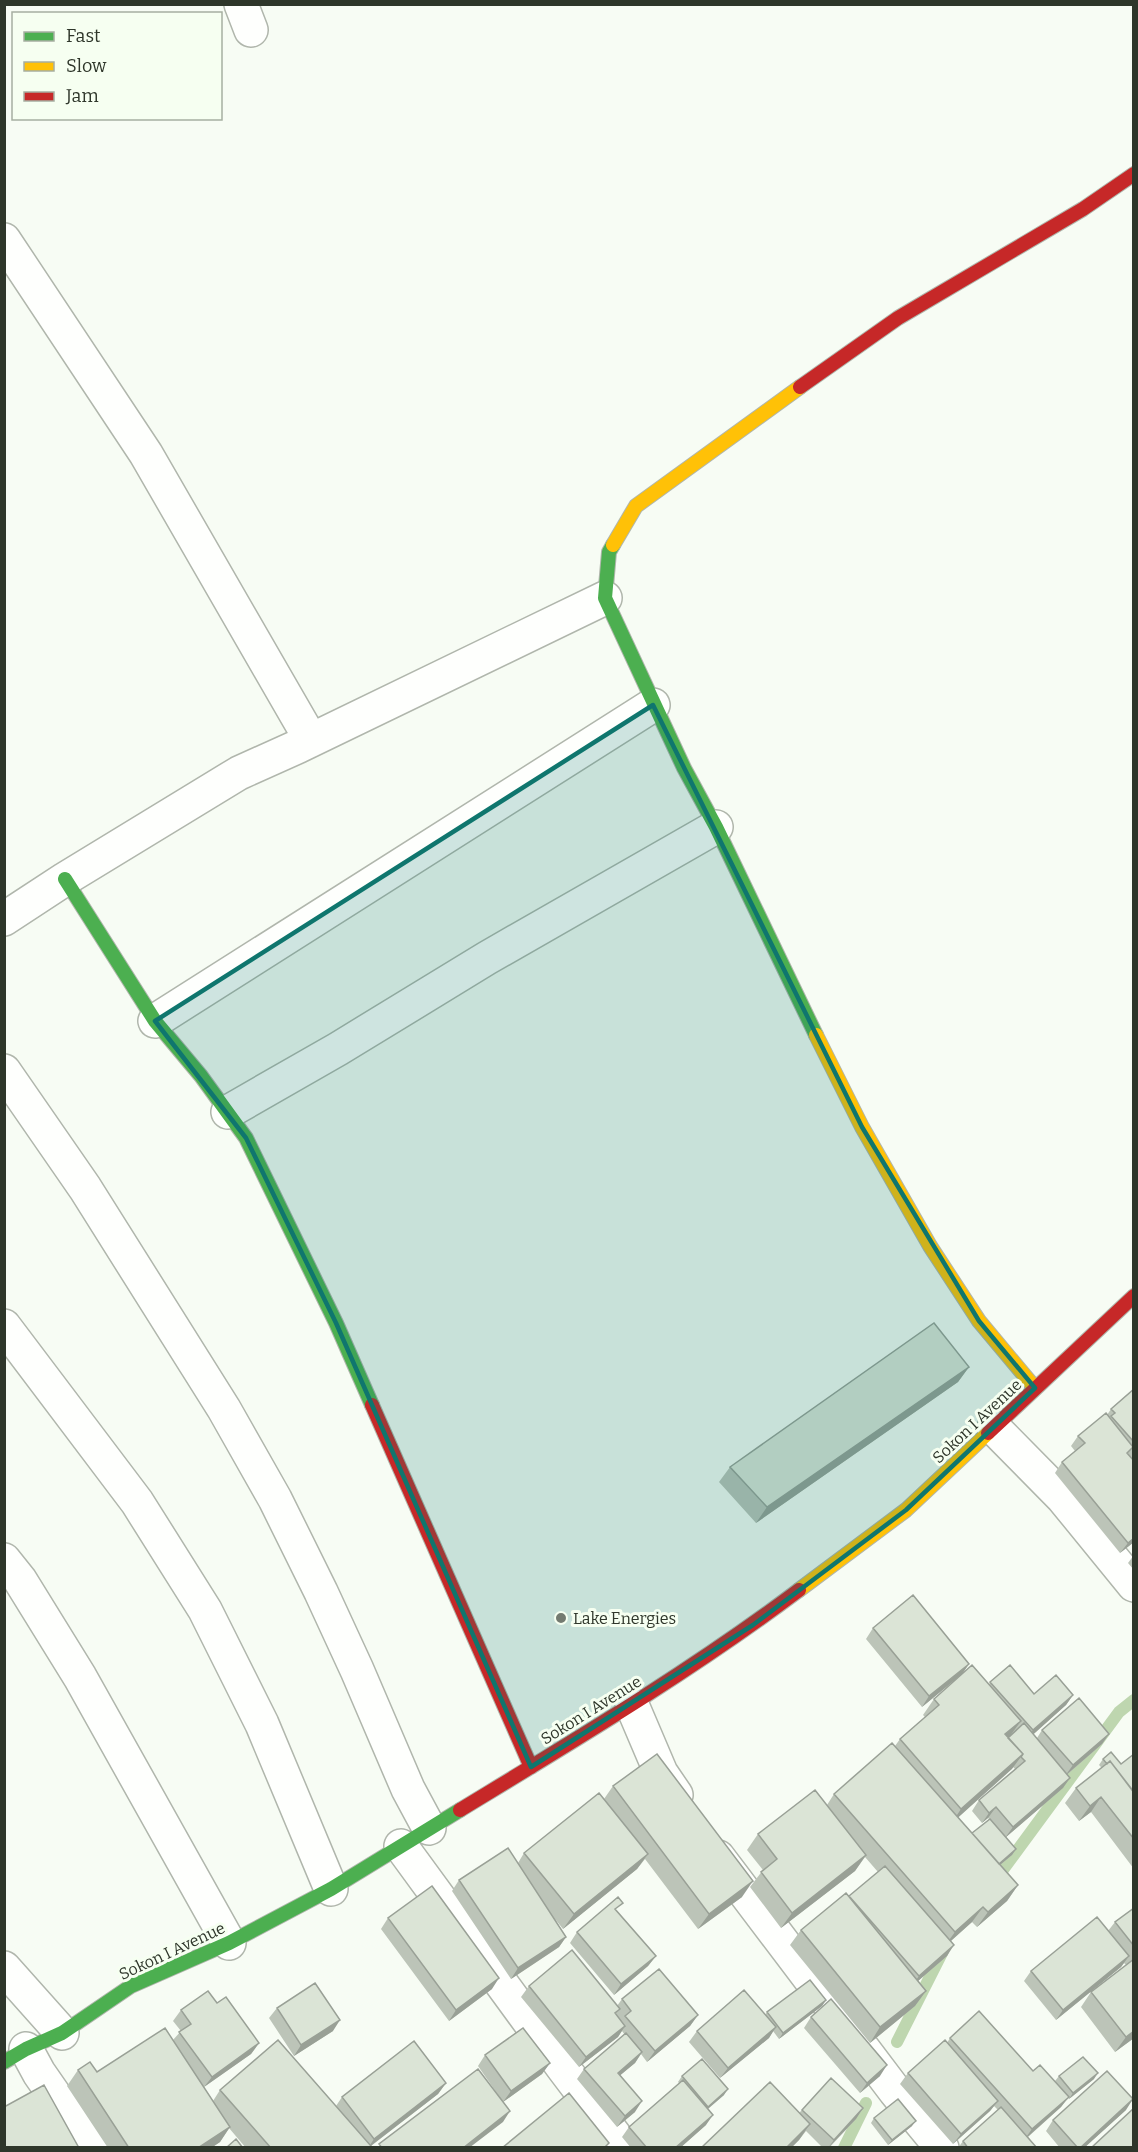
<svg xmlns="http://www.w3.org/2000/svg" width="1138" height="2152" font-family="Bitter,serif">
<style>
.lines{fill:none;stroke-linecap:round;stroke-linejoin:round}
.stream{stroke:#bed6af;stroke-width:12}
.street-casing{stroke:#b0b6ac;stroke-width:36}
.fast-casing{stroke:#b0b6ac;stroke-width:16}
.slow-casing{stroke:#b0b6ac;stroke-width:16}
.jam-casing{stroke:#b0b6ac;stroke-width:16}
.street{stroke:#fefffd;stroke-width:33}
.fast{stroke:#4caf50;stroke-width:14}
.slow{stroke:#ffc107;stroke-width:14}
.jam{stroke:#c62828;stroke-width:14}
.wall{fill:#bcc4b8;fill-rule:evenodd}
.shaded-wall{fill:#99a096}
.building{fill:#dbe4d6;stroke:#99a096;stroke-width:1.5}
.marked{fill:#0f766e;fill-opacity:0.2;stroke:#0f766e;stroke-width:4.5;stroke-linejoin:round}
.poi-dot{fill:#747b71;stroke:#f6fff1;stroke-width:2}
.labels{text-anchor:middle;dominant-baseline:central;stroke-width:6;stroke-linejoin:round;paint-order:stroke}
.street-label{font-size:16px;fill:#2e362a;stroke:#f6fff1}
.poi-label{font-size:16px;fill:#2e362a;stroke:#f6fff1;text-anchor:start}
</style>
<rect width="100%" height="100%" fill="#f7fcf4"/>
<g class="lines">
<!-- stream -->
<path class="stream" d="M994 1882 1119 1712 1134 1700
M897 2042 943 1951
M844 2148 866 2103"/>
<defs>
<path id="street" d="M241 4 251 30
M4 240 146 454 311 740
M4 919 65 879 239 773 299 746 605 598
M155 1021 653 705
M4 1071 85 1188 224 1409 275 1499 321 1592 357 1670 408 1789 429 1828
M228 1112 338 1049 487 958 716 827
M4 1326 137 1502 205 1610 262 1724 331 1889
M994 1428 1063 1498 1134 1585
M4 1560 20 1580 80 1677 229 1943
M632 1705 661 1773 676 1795
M401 1846 564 2069 624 2148
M718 1857 895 2091 942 2148
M4 1968 62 2033
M26 2049 39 2073 91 2148"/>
<path id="fast" d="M613 545 609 552 605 598 684 768 716 827 816 1035
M65 879 155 1021 201 1076 246 1138 336 1323 372 1405
M4 2062 26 2049 62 2033 131 1986 229 1943 331 1889 460 1810"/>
<path id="slow" d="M613 545 636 506 800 387
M816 1035 862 1127 930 1246 979 1321 1035 1388
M799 1590 906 1510 988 1433"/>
<path id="jam" d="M800 387 898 318 1083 209 1134 174
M372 1405 531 1767
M988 1433 1134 1296
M460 1810C575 1740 691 1671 799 1590"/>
</defs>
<!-- street casing -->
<use href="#street" class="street-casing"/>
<!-- fast casing -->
<use href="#fast" class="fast-casing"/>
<!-- slow casing -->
<use href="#slow" class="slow-casing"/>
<!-- jam casing -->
<use href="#jam" class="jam-casing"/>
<!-- street -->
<use href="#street" class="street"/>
<!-- fast -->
<use href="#fast" class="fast"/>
<!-- slow -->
<use href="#slow" class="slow"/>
<!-- jam -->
<use href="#jam" class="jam"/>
</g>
<!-- wall -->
<path class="wall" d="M969 1367 958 1382 756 1523 719 1482 730 1467Z
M1134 1389V1542L1120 1553 1055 1473 1062 1462 1075 1451 1071 1446 1078 1436 1107 1415 1111 1409Z
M1134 1555V1570L1128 1563Z
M873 1628 969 1664 962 1674 922 1707 866 1639Z
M990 1682 1034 1694 1073 1695 1066 1705 1033 1734 1037 1738 1042 1730 1109 1734 1102 1744 1068 1774 1063 1788 1006 1837 1016 1849 1012 1855 1000 1865 1018 1885 1007 1901 977 1927 972 1922 951 1941 947 1956 918 1981 926 1991 915 2006 870 2043 790 1945 801 1930 849 1897 878 1872 865 1857 855 1871 781 1928 750 1887 763 1870 747 1850 758 1834 827 1805 834 1794 895 1746 900 1739 925 1717 923 1715 934 1699 989 1685ZM1013 1767 1015 1769 979 1800 972 1811 982 1823 988 1818 989 1819 972 1833 958 1817Z
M1103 1759 1134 1792V1869L1091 1812 1079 1821 1065 1803 1076 1788 1102 1768 1099 1765Z
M613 1786 742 1897 698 1929 645 1859 637 1869 563 1929 555 1919 566 1937 559 1947 511 1979 452 1891 459 1880 518 1863 524 1853 604 1799Z
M1134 1908V2038L1115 2052 1081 2007 1091 1992 1126 1965 1124 1963 1121 1967 1056 2020 1024 1981 1031 1971 1108 1931 1115 1922Z
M617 1911 656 1956 648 1966 614 1995 570 1943 577 1932Z
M388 1918 492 1989 449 2021 381 1929Z
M529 1986 617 2006 622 1999 698 2015 690 2026 647 2062 641 2054 635 2063 620 2075 635 2112 617 2127 577 2079 584 2069 625 2035 622 2031 618 2037 579 2067 521 1997Z
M826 2000 822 2006 779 2039 773 2031 769 2038 720 2078 689 2042 697 2031 765 2015 767 2012Z
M217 2003 259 2043 251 2054 204 2087 213 2101 220 2090 336 2106 342 2097 446 2083 438 2094 371 2146V2148H246L229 2128 220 2142 211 2148H108L67 2086 78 2070 97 2072 173 2040 181 2031 173 2021 181 2010Z
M277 2008 333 2031 294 2056 269 2018Z
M811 2017 880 2076 860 2093 804 2028Z
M950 2038 1033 2071 1055 2081 1059 2076 1094 2079 1069 2099 1068 2097 1061 2107 1028 2137 1037 2148H958L963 2141 998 2110 994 2106 990 2111 953 2144 900 2084 908 2073 947 2043Z
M485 2055 550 2063 542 2074 503 2102 478 2066Z
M682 2076 724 2095 708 2109 706 2125 680 2148H631L622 2137 629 2127 679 2083 678 2082Z
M863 2108 856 2119 829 2148H823L806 2131 799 2140 791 2148H701L799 2113 802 2110Z
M1126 2110 1084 2148H1060L1046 2131 1053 2120Z
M874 2118 912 2126 888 2145 871 2123Z"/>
<!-- shaded-wall -->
<path class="shaded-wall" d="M969 1367 958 1382 756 1523 767 1507Z
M1134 1538V1542L1120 1553 1128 1543Z
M969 1664 962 1674 922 1707 929 1696Z
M1073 1695 1066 1705 1026 1741 1033 1730Z
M1021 1721 1010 1736 994 1749 1005 1734Z
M1109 1734 1102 1744 1065 1776 1073 1765Z
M1023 1754 1012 1769 951 1824 961 1809Z
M1070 1778 1063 1788 1005 1838 1013 1827Z
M1101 1797 1091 1812 1079 1821 1090 1806Z
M996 1807 988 1818 982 1823 989 1813Z
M1016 1849 1012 1855 989 1874 993 1868Z
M648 1854 637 1869 563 1929 574 1914Z
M866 1855 855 1871 781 1928 792 1913Z
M753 1881 742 1897 698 1929 709 1914Z
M1018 1885 1007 1901 977 1927 988 1912Z
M983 1907 972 1922 944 1947 955 1932Z
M566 1937 559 1947 511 1979 518 1968Z
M954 1945 947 1956 911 1987 919 1976Z
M656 1956 648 1966 614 1995 621 1984Z
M1129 1956 1121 1967 1056 2020 1063 2010Z
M499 1978 492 1989 449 2021 456 2010Z
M926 1991 915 2006 870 2043 880 2027Z
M826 2000 822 2006 779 2039 783 2033Z
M698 2015 690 2026 647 2062 655 2051Z
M340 2020 333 2031 294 2056 301 2045Z
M625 2026 618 2037 579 2067 586 2057Z
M776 2027 769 2038 720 2078 728 2068Z
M1134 2031V2038L1115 2052 1126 2037Z
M259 2043 251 2054 204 2087 212 2077Z
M642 2052 635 2063 611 2083 618 2073Z
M550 2063 542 2074 503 2102 511 2091Z
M887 2065 880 2076 860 2093 867 2083Z
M1098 2073 1094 2079 1069 2099 1073 2093Z
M446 2083 438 2094 368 2148 374 2139Z
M728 2089 724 2095 704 2112 708 2107Z
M1069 2097 1061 2107 1024 2140 1032 2129Z
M1133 2099 1126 2110 1084 2148H1080Z
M642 2101 635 2112 617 2127 625 2116Z
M998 2101 990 2111 953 2144 961 2134Z
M863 2108 856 2119 828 2148 834 2140Z
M510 2111 503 2122 469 2148H463Z
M713 2115 706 2125 680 2148H675Z
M916 2121 912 2126 888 2145 892 2140Z
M810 2124 799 2140 791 2148H786Z
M230 2127 220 2142 211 2148H198Z"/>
<!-- building -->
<path class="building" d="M934 1323 969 1367 767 1507 730 1467Z
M1134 1389V1442L1111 1416 1115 1413 1111 1409Z
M1106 1413 1133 1447 1127 1453 1134 1461V1538L1128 1543 1062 1462 1085 1443 1078 1436Z
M913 1595 969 1664 929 1696 873 1628Z
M972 1665 1021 1721 1005 1734 1023 1754 961 1809 900 1739 939 1705 934 1699Z
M1010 1665 1034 1694 1056 1675 1073 1695 1033 1730 990 1682Z
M1079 1698 1109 1734 1073 1765 1042 1730Z
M1024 1723 1070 1778 1013 1827 996 1807 989 1813 979 1800 1025 1761 1021 1757 1023 1754 1008 1738Z
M892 1743 1018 1885 988 1912 983 1907 955 1932 834 1794Z
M1111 1752 1121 1764 1134 1754V1788L1132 1790 1110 1761 1107 1764 1103 1759Z
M657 1754 753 1881 709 1914 613 1786Z
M1110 1761 1134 1792V1839L1101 1797 1090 1806 1076 1788Z
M815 1790 866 1855 792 1913 761 1872 777 1859 758 1834Z
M599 1793 648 1854 574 1914 524 1853Z
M990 1819 1016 1849 999 1864 972 1833Z
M508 1848 566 1937 518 1968 459 1880Z
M885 1866 954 1945 919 1976 849 1896Z
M432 1886 499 1978 456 2010 388 1918Z
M846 1893 926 1991 880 2027 801 1930Z
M618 1897 623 1903 615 1909 656 1956 621 1984 577 1932Z
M1134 1908V1946L1115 1922Z
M1097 1917 1129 1956 1063 2010 1031 1971Z
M572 1950 620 2009 615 2013 625 2026 586 2057 529 1986Z
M1134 1959V2031L1126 2037 1091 1992Z
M659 1969 698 2015 655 2051 625 2016 631 2011 622 1999Z
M810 1980 826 2000 783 2033 767 2012Z
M315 1983 340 2020 301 2045 277 2008Z
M744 1990 776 2027 728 2068 697 2031Z
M208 1991 217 2003 226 1997 259 2043 212 2077 179 2032 191 2024 181 2010Z
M831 1999 887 2065 867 2083 811 2017Z
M979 2011 1033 2071 1040 2065 1069 2097 1032 2129 950 2038Z
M165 2028 230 2127 198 2148H129L78 2070 90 2062 97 2072Z
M523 2028 550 2063 511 2091 485 2055Z
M626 2033 642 2052 618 2073 642 2101 625 2116 584 2069Z
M278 2040 371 2146 370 2148H271L220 2090Z
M945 2040 998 2101 961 2134 908 2073Z
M414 2041 446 2083 374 2139 342 2097Z
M1083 2057 1098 2073 1073 2093 1059 2076Z
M702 2059 728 2089 708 2107 682 2076Z
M478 2069 510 2111 463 2148H382L379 2144Z
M1107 2071 1133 2099 1080 2148H1078L1053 2120Z
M831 2078 863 2108 834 2140 802 2110Z
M683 2080 713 2115 675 2148H647L629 2127Z
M770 2082 810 2124 786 2148H701Z
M44 2085 79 2148H4V2107Z
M569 2093 609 2143 604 2148H502Z
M898 2099 916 2121 892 2140 874 2118Z
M1001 2107 1037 2148H968L963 2141Z
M1134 2108V2148H1091Z
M236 2139 243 2148H226Z"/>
<!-- marked area -->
<path class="marked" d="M653 705 862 1127 979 1321 1035 1388 906 1510 753 1625 531 1767 336 1323 246 1138 155 1021Z"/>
<!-- markers -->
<circle class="poi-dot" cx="561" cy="1618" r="6"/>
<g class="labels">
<!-- street labels -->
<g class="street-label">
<text transform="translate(977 1421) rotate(-43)">Sokon I Avenue</text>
<text transform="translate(591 1710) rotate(-32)">Sokon I Avenue</text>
<text transform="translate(172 1951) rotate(-25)">Sokon I Avenue</text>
</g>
<!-- poi labels -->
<g class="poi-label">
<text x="573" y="1618">Lake Energies</text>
</g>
</g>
<!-- border -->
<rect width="1138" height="2152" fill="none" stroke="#2e362a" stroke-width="12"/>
<!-- legend -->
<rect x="12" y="12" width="210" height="108" fill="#f6fff1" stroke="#a6afa1" stroke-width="1.5"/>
<rect x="24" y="32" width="30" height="9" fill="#4caf50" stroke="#a6afa1" stroke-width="1.5"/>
<text x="66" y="42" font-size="18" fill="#2e362a">Fast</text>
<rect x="24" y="62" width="30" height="9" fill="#ffc107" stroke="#a6afa1" stroke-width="1.5"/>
<text x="66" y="72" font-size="18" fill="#2e362a">Slow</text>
<rect x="24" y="92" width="30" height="9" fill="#c62828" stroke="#a6afa1" stroke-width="1.5"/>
<text x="66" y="102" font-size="18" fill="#2e362a">Jam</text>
</svg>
